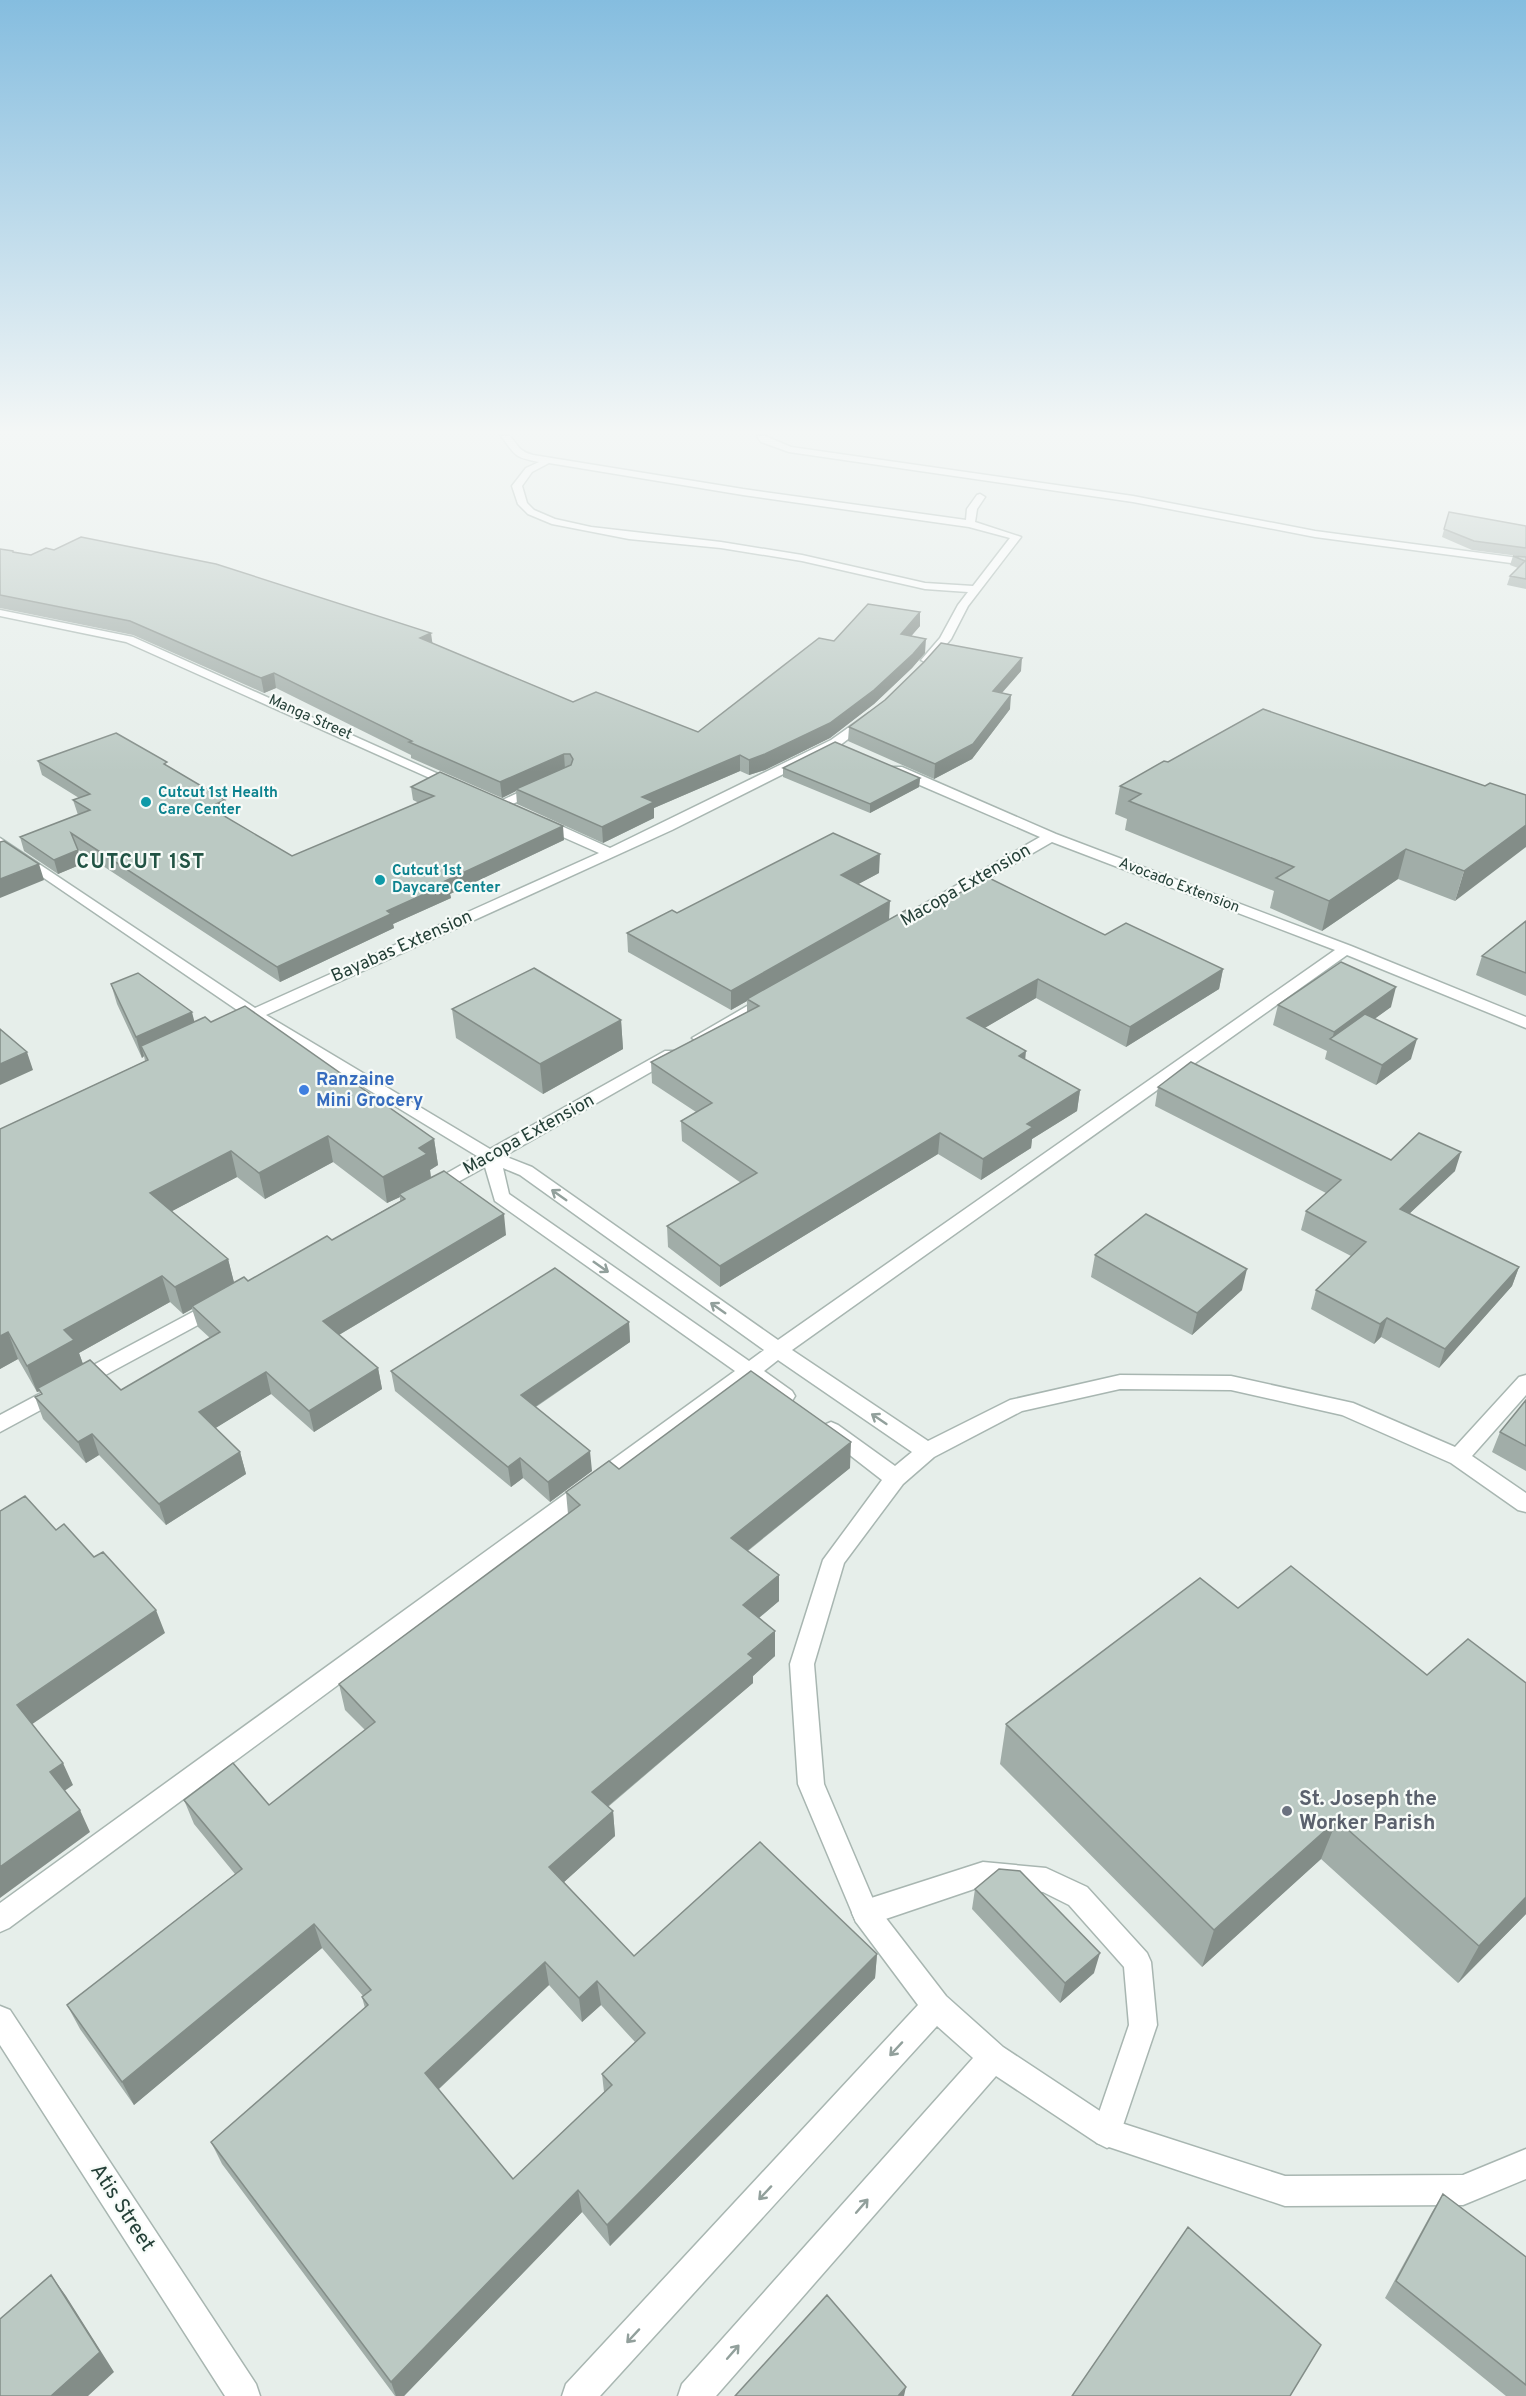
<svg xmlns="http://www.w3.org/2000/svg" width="1526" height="2396" font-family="Overpass,sans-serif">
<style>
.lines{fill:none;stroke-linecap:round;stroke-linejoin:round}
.lane-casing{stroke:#a8b6b1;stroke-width:3}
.street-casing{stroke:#a8b6b1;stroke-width:3}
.lane{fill:#fff;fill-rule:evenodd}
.street{fill:#fff;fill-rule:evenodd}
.wall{fill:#a1ada8;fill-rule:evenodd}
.shaded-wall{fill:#838d88}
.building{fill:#bbc9c3;stroke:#838d88;stroke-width:1.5;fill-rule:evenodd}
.oneway{stroke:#92a09c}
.culture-dot{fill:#0f9aa8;stroke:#f7fbf8;stroke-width:2}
.shop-dot{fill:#3f7fe0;stroke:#f7fbf8;stroke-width:2}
.worship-dot{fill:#6b7280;stroke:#f7fbf8;stroke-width:2}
.labels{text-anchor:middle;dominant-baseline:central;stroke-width:4.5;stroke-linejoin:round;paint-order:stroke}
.far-street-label{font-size:15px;fill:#254038;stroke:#f7fbf8}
.far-culture-label{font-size:15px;font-weight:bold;fill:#0d838f;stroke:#f7fbf8;text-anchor:start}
.street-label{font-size:18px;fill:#254038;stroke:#f7fbf8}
.shop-label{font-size:18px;font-weight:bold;fill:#366cbe;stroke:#f7fbf8;text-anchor:start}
.far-district-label{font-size:20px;font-weight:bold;letter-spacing:1.5px;fill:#215344;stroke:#f7fbf8}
.near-worship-label{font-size:21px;font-weight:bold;fill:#5b616d;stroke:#f7fbf8;text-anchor:start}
.near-street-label{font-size:21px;fill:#254038;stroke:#f7fbf8}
</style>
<rect width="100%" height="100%" fill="#e6eeea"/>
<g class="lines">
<defs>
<path id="lane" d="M537 784 542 785 543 788 542 791 506 807 501 808 494 804Z
M983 1862 1046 1868 1087 1887 1147 1953 1151 1962 1157 2025 1117 2143 1107 2148 1097 2143 1092 2133 1129 2025 1124 1967 1069 1905 1043 1892 983 1886 865 1926 856 1922 852 1913 856 1904 865 1900Z"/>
<path id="street" d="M501 436H510C518 446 520 452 533 455L743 489 966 520 967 509 977 495 980 494 985 497 977 509 975 522 1021 537 968 606 951 639 931 662 927 663 921 660 940 638 958 605 968 592 925 589 802 561 721 548 629 539 552 524 528 514 518 504 512 486 526 468 539 462C512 457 516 455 501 436ZM549 463 743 495 969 527 1010 538 973 586 925 583 802 555 721 542 591 527 555 519 534 510 527 503 522 486 532 472Z
M757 436H765L791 447 1133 496 1315 531 1526 559V565L1315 537 1133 502 789 452 761 442Z
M0 610 133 637 463 785 462 788H452L126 642 0 616Z
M869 713 873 714V720L839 746 672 830 266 1015 490 1149 665 1051H677L679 1054 677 1057 504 1156 532 1167 778 1340 1335 950 1052 842 901 929H891L889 926 891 923 1040 837 892 773 891 770 892 767H902L1056 834 1351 946 1526 1017V1028L1347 955 792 1350 928 1441 1010 1400 1120 1375 1231 1376 1353 1403 1455 1447 1519 1377 1526 1375V1395L1472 1456 1526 1493V1512L1518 1510 1451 1463 1342 1415 1231 1390 1120 1389 1022 1411 934 1457 903 1484 844 1563 814 1664 824 1784 875 1904 946 1996 1003 2047 1115 2121 1285 2176 1463 2175 1526 2149V2179L1463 2205 1285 2206 1097 2143 996 2076 716 2396H678L682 2384 973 2058 937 2026 600 2396H562L566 2384 918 2005 856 1922 798 1784 790 1664 823 1560 882 1480 824 1435 821 1430 824 1425 831 1422 838 1425 895 1466 912 1452 778 1360 764 1371 792 1391 795 1396 792 1401C776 1406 762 1390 749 1381L9 1928 0 1932V1903L735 1371 495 1201 485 1167 440 1192H428L425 1188 428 1184 477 1156 254 1020 235 1028 229 1026 227 1023 243 1014 0 848V838L255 1008 599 853 538 826 536 823 538 820H548L610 848 831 740ZM503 1168 520 1175 764 1350 749 1361 509 1194Z
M768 994 773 996 776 999 773 1002 706 1041 700 1043 692 1038Z
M215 1300 222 1302 225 1307 222 1312 0 1432V1415Z
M0 2006 10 2010 256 2384 260 2396H225L0 2045Z"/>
</defs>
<!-- lane casing -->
<use href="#lane" class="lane-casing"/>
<!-- street casing -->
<use href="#street" class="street-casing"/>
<!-- lane -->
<use href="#lane" class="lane"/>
<!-- street -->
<use href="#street" class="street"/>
</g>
<!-- wall -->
<path class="wall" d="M1449 512 1526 526V557L1472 550 1442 537Z
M0 549 432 643 573 702 698 732 834 641 920 612V626L911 636 925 653 912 668 874 704 830 738 765 770 749 775 740 771 654 808V818L603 843 517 804 516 791 502 798 411 758V755L276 688 264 693 133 635 0 608V609Z
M1513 556 1526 557V589L1507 585 1510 576 1518 568 1510 565Z
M1021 671 1002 693 1010 709 972 759 934 779 848 741 849 727Z
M38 761 168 767 228 814 224 816 292 856 419 803 413 800 411 787 564 840 450 894 451 898 393 924 394 928 280 982 77 849 82 864 58 874 24 851 20 837 78 815 73 800 79 798 42 775Z
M1168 762 1485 786 1490 783 1455 901 1398 879 1322 931 1270 908 1274 891 1125 830 1127 819 1115 814 1120 786Z
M783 768 920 778 919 787 870 813 783 777Z
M879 873 858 884 889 919 916 915 1105 935 1223 969 1219 989 1126 1047 1036 998 984 1028 1025 1059 1080 1090 1077 1111 1032 1139 1031 1148 981 1180 938 1154 720 1287 668 1247 667 1226 741 1183 682 1141 681 1121 696 1112 652 1083 651 1062 747 1012V1001L731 1010 628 952 627 933 677 913Z
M1526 921V996L1476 975 1482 956Z
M111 984 194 1022H211L434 1139 438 1165 430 1170 431 1177 506 1235 339 1335 378 1368 382 1389 314 1432 271 1394 215 1428 240 1452 246 1474 166 1525 99 1455 86 1463 43 1419 35 1397 41 1394 40 1391 37 1392 18 1359 0 1369V1129L145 1061 144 1056 142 1058 117 1004ZM333 1162 387 1203 400 1197V1201L332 1240 248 1281 234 1283 228 1259 172 1211 237 1177 265 1199ZM170 1302 183 1314 192 1309 198 1327 210 1338 121 1390 83 1364 79 1353Z
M1278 1005 1391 1007 1374 1019 1411 1059 1376 1085 1325 1059 1327 1051 1273 1025Z
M452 1009 621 1020 623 1049 543 1094 456 1038Z
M1158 1087 1391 1160 1455 1171 1409 1214 1519 1267 1512 1286 1439 1368 1381 1337 1374 1344 1311 1309 1316 1290 1351 1256 1301 1230 1306 1211 1326 1193 1155 1106Z
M1095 1255 1242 1290 1192 1335 1091 1277Z
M629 1322 630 1342 536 1407 592 1471 550 1502 523 1478 511 1487 395 1391 391 1371Z
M1526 1400V1471L1492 1452 1500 1432Z
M850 1468 748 1551 779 1601 759 1618 775 1631V1656L753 1676V1683L608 1807 613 1811 615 1836 564 1882 634 1956 877 1954 875 1978 610 2246 582 2212 404 2396H395L222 2164 211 2142 365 2008 362 1997 363 1996 322 1948 134 2105 80 2029 67 2005 235 1874 194 1824 184 1800 269 1805 365 1730 345 1710 339 1684 568 1514 566 1492 619 1469ZM549 1985 582 2022 601 2005 635 2042 602 2074 604 2092 513 2179 438 2090Z
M1200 1578 1526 1914 1458 1983 1321 1859 1202 1967 1000 1764 1006 1724Z
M975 1889 1094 1973 1060 2003 972 1909Z
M1443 2194 1526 2257V2396H1506L1385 2298 1432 2212Z"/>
<!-- shaded-wall -->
<path class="shaded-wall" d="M920 612V626L900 649 901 634Z
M431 633 433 647 420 638Z
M926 639 925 653 912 668 874 704 830 738 765 770 749 775V760Z
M1022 658 1021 671 991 705 993 691Z
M274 673 276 688 264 693 261 678Z
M1011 695 1010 709 972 759 934 779 935 764Z
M564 754 565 769 516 789V791L502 798 500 782Z
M740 755V771L654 808V818L603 843 602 827 642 797Z
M920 778 919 787 870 813V804Z
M225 800 228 814 212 821 209 807Z
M1526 825V847L1455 901 1464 871Z
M563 826 564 840 450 894 451 898 393 924 394 928 280 982 277 967 387 911 445 881Z
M1406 849 1398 879 1322 931 1329 901Z
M78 850 82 864 58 874 54 860Z
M880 854 879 873 840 894 841 875Z
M39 864 44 880 0 898V879Z
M890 901 889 920 747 999V1001L731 1010V991Z
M1223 969 1219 989 1126 1047 1130 1027Z
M1038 979 1036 998 966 1039 967 1018Z
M1396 987 1391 1007 1340 1044 1332 1040 1334 1032Z
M192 1012 197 1032 141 1046 144 1056 142 1058 136 1037Z
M621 1020 623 1049 543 1094 540 1064Z
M1417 1039 1411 1059 1376 1085 1382 1065Z
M1026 1051 1024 1072 1019 1056Z
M27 1052 33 1070 0 1085V1064Z
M1080 1090 1077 1111 1032 1139 1031 1148 981 1180 983 1159 1027 1124Z
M940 1133 938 1154 720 1287V1266Z
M328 1136 333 1162 265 1199 259 1173Z
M434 1139 438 1165 430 1170 431 1180 399 1194 400 1197 387 1203 383 1177 419 1148Z
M231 1151 237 1177 157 1219 150 1193Z
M1461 1152 1455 1171 1394 1228 1400 1209Z
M504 1214 506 1235 327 1342 323 1321Z
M228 1259 235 1286 192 1306V1309L183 1314 175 1287Z
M1519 1267 1512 1286 1439 1368 1445 1349Z
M1247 1269 1242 1290 1192 1335 1197 1313Z
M162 1276 170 1302 79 1353 84 1367 38 1388 40 1391 37 1392 27 1366 64 1330Z
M1387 1318 1381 1337 1374 1344 1380 1324Z
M629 1322 630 1342 523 1415 521 1395Z
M8 1332 18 1359 0 1369V1336Z
M378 1368 382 1389 314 1432 309 1411Z
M266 1372 271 1394 206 1434 199 1412Z
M92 1434 99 1455 86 1463 78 1442Z
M851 1442 850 1468 732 1563 731 1538Z
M590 1451 592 1471 550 1502 548 1482Z
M240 1452 246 1474 166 1525 159 1504Z
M520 1458 523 1478 511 1487 508 1467Z
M779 1575V1601L743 1631V1605Z
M156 1610 165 1633 28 1727 17 1705Z
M775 1631V1656L753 1676V1683L595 1817 592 1792Z
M63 1763 73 1785 60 1794 50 1772Z
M80 1810 90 1832 0 1898V1867Z
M613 1811 615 1836 553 1892 549 1867Z
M1337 1820 1321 1859 1202 1967 1214 1930Z
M1526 1897V1914L1458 1983 1479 1946Z
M314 1924 322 1948 134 2105 122 2082Z
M1100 1953 1094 1973 1060 2003 1065 1983Z
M877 1954 875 1978 610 2246 607 2225Z
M545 1962 549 1985 431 2096 425 2073Z
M597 1981 601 2005 582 2022 579 1998Z
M578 2190 582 2212 404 2396H396L391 2382Z
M51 2275 66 2296 114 2372 88 2396H51Z
M906 2387 904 2396H898Z"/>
<!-- building -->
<path class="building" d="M1449 512 1526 526V548L1474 541 1444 529Z
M81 537 216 564 431 633 420 638 573 702 596 692 698 732 819 638 834 641 868 604 920 612 901 634 926 639 913 654 874 690 830 723 765 754 749 760 740 755 642 797 654 802 602 827 516 789 571 765 573 759 570 754H564L500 782 409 742 412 741 274 673 261 678 130 621 0 595V549L13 551V552L31 555 46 548 54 550Z
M1513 556 1526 557V579L1510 576 1525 561Z
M941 643 1022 658 993 691 1011 695 973 744 935 764 849 727 885 700 924 662Z
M1263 709 1485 786 1490 783 1526 795V825L1464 871 1406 849 1329 901 1276 878 1294 867 1129 801 1141 794 1120 786 1164 761 1168 762Z
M116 733 167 762 164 764 225 800 209 807 292 856 434 796 411 787 440 772 563 826 445 881 449 883 387 911 391 914 277 967 71 833 78 850 54 860 20 837 90 810 73 800 90 794 38 761Z
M835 742 920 778 870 804 783 768Z
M833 833 880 854 841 875 890 901 731 991 627 933 672 910 677 913Z
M4 841 39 864 0 879V842Z
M989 878 1105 935 1126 923 1223 969 1130 1027 1038 979 967 1018 1026 1051 1019 1056 1080 1090 1027 1124 1033 1127 983 1159 940 1133 720 1266 667 1226 757 1173 681 1121 712 1103 651 1062 759 1006 747 999 906 910 916 915Z
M1526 921V973L1482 956Z
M1341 962 1396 987 1334 1032 1278 1005Z
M534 968 621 1020 540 1064 452 1009Z
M138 973 192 1012 136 1037 111 984Z
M245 1006 434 1139 419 1148 427 1154 383 1177 328 1136 259 1173 231 1151 150 1193 228 1259 175 1287 162 1276 64 1330 74 1340 27 1366 8 1332 0 1336V1129L148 1060 141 1046 205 1017 211 1022Z
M1365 1014 1417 1039 1382 1065 1330 1039Z
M0 1029 27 1052 0 1064Z
M1191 1062 1391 1160 1419 1133 1461 1152 1400 1209 1519 1267 1445 1349 1387 1318 1380 1324 1316 1290 1366 1242 1306 1211 1341 1180 1158 1087Z
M444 1171 504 1214 323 1321 378 1368 309 1411 266 1372 199 1412 240 1452 159 1504 92 1434 78 1442 35 1397 42 1394 38 1388 90 1360 121 1390 220 1332 192 1306 244 1277 248 1281 327 1236 332 1240 405 1199 399 1194Z
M1146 1214 1247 1269 1197 1313 1095 1255Z
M555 1268 629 1322 521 1395 590 1451 548 1482 520 1458 508 1467 391 1371Z
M751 1371 851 1442 731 1538 779 1575 743 1605 775 1631 748 1654 753 1658 592 1792 613 1811 549 1867 634 1956 760 1842 877 1954 607 2225 578 2190 391 2382 211 2142 368 2005 362 1997 371 1990 314 1924 122 2082 67 2005 242 1869 184 1800 233 1763 269 1805 375 1722 339 1684 580 1505 566 1492 609 1461 619 1469ZM545 1962 579 1998 597 1981 645 2033 602 2074 612 2085 513 2179 425 2073Z
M1526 1400V1446L1500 1432Z
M25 1496 56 1530 64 1524 94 1557 103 1552 156 1610 17 1705 63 1763 50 1772 80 1810 0 1867V1511Z
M1291 1566 1427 1675 1468 1639 1526 1683V1897L1479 1946 1337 1820 1214 1930 1006 1724 1200 1578 1238 1608Z
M999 1869 1020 1871 1100 1953 1065 1983 975 1889Z
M1443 2194 1526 2257V2385L1396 2281Z
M1188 2227 1321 2345 1290 2396H1072Z
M51 2275 100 2352 51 2396H0V2319Z
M827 2295 906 2387 898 2396H735Z"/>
<!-- one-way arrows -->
<defs><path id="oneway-shaft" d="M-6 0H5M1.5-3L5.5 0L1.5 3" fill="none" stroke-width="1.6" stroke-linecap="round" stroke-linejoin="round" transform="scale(1.5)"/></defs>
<g class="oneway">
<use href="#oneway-shaft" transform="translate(559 1195) rotate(-145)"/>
<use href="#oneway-shaft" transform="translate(601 1267) rotate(35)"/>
<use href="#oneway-shaft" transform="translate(718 1308) rotate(-145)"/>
<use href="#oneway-shaft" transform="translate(879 1419) rotate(-146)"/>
<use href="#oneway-shaft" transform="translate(896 2049) rotate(133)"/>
<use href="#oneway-shaft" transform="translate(765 2193) rotate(133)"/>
<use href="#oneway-shaft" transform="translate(862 2206) rotate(-49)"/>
<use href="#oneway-shaft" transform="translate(633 2336) rotate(133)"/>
<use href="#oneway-shaft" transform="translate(733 2352) rotate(-49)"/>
</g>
<!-- sky -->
<linearGradient id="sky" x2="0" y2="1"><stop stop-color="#85bddf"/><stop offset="0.56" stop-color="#f4f7f6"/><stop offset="1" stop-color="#f4f7f6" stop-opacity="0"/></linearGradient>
<rect width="1526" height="772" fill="url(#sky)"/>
<!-- markers -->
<g class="culture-dot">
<circle cx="146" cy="802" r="6"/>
<circle cx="380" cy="880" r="6"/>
</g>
<circle class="shop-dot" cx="304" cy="1090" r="6"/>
<circle class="worship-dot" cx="1287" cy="1811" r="6"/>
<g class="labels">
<!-- far-street labels -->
<g class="far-street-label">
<text transform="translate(310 718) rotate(24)">Manga Street</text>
<text transform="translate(1179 886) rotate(21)">Avocado Extension</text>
</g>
<!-- far-culture labels -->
<g class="far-culture-label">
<text x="158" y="793">Cutcut 1st Health<tspan x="158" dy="17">Care Center</tspan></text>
<text x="392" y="871">Cutcut 1st<tspan x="392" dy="17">Daycare Center</tspan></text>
</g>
<!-- street labels -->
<g class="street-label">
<text transform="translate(966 886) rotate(-30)">Macopa Extension</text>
<text transform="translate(402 947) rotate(-24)">Bayabas Extension</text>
<text transform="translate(529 1135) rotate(-29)">Macopa Extension</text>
</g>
<!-- shop labels -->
<g class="shop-label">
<text x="316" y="1080">Ranzaine<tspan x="316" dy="21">Mini Grocery</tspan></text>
</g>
<!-- far-district labels -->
<g class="far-district-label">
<text x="141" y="863">CUTCUT 1ST</text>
</g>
<!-- near-worship labels -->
<g class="near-worship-label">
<text x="1299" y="1799">St. Joseph the<tspan x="1299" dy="24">Worker Parish</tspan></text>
</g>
<!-- near-street labels -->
<g class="near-street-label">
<text transform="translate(122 2208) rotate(57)">Atis Street</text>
</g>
</g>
</svg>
